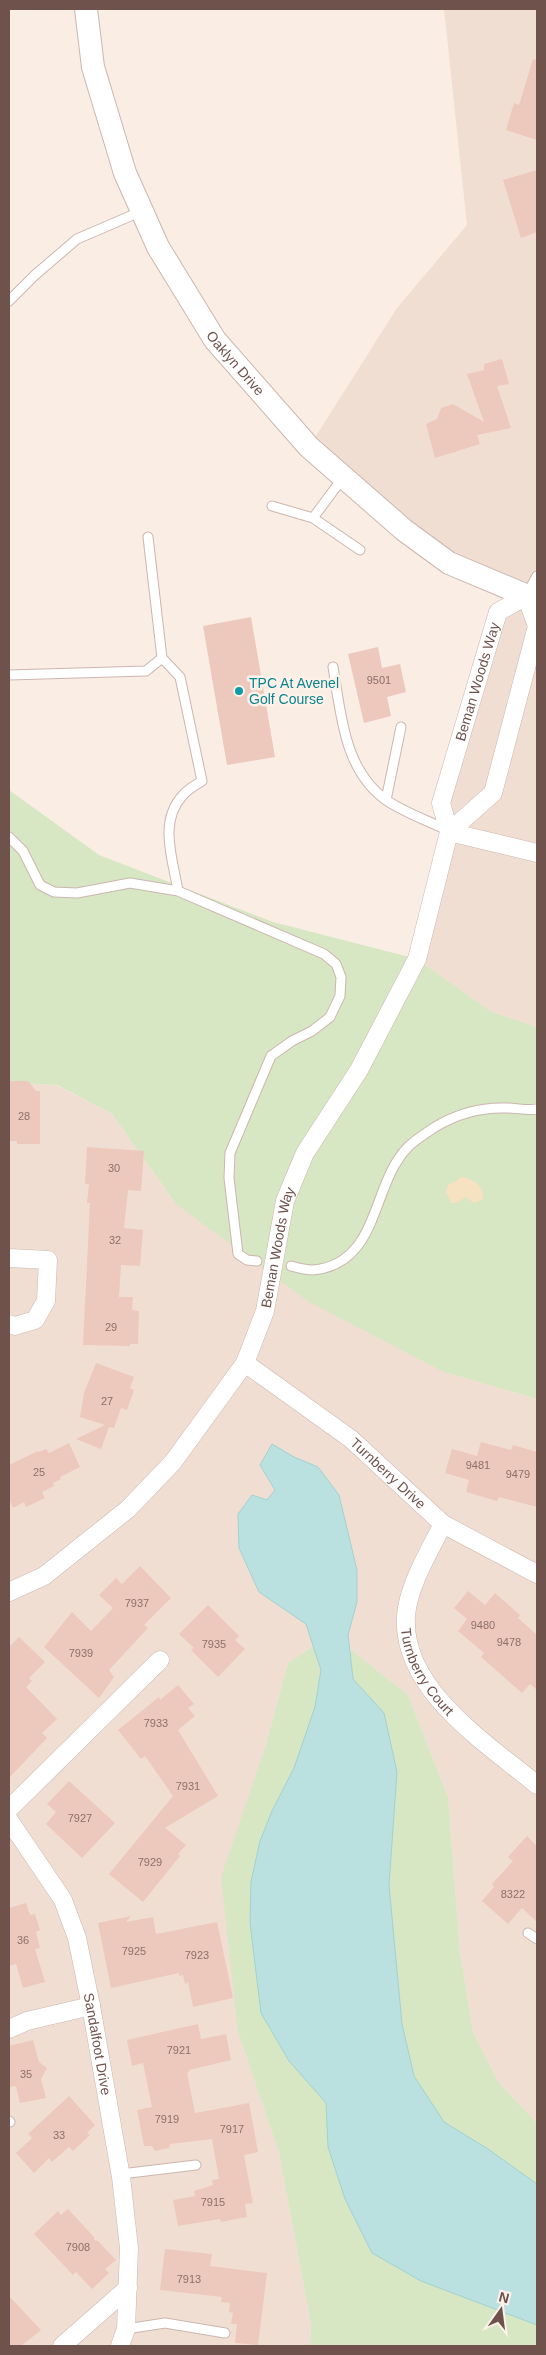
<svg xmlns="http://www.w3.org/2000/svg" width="546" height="2355" font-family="Helvetica,sans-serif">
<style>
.residential{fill:#f1ded2}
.green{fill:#d7e6c3}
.sand{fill:#f6e1c1}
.water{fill:#bae1e0;stroke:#a1d2d1}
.building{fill:#edc8bd}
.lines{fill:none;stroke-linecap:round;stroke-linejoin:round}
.service-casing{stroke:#ccb6ae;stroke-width:11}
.minor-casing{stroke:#ccb6ae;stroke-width:19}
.tertiary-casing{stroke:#ccb6ae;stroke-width:24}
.service{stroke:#fff;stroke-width:9}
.minor{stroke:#fff;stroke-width:18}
.tertiary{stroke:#fff;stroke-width:22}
.culture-dot{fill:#0f9aa8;stroke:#fdf2e9;stroke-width:2}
.labels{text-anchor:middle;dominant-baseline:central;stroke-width:5;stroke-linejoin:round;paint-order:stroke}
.number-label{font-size:11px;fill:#8e7068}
.street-label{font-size:14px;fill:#6f524c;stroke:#fdf2e9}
.culture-label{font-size:14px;fill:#0d838f;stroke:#fdf2e9;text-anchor:start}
</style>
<rect width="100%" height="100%" fill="#faede3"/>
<!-- residential -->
<path class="residential" d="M444 9H537V1027L492 1012 417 959 449 832 441 803 498 612 525 597 449 563 309 447 397 308 467 225Z
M9 1083 56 1085 112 1114 176 1204 444 1372 537 1399V2123L499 2083 473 2032 460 1951 448 1797 408 1695 331 1634 288 1663 265 1748 238 2032 279 2153 311 2324 310 2346H9Z"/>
<!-- green -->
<path class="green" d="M9 790 99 855 273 922 417 959 492 1012 537 1027V1399L444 1372 309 1302 176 1204 112 1114 57 1085 9 1083Z
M331 1634 408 1695 448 1797 460 1951 473 2032 499 2083 537 2123V2346H310L311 2324 279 2153 238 2032 221 1877 265 1748 288 1663Z"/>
<!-- sand -->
<path class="sand" d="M459 1177C471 1178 481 1183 484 1196L482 1200 474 1203 466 1197 456 1203H451L446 1192 448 1185 458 1180Z"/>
<!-- water -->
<path class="water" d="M272 1444 294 1457 318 1467 339 1495 357 1570V1602L348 1635 353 1679 384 1713 397 1772 389 1885 402 2024 414 2076 444 2122 488 2149 537 2184V2325L421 2281 372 2253 345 2199 328 2147 326 2103 289 2061 261 2013 250 1923 251 1882 260 1841 272 1811 294 1768 315 1707 321 1670 306 1624 259 1592 239 1548 238 1514 252 1495 267 1500 275 1490 260 1465Z"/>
<!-- building -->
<path class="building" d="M533 59 537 60V140L506 130 514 103 519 105Z
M537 170V232L521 238 503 180Z
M502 359 509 384 497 386 511 428 477 435 480 444 435 458 426 424 437 419 441 408 453 404 484 422 467 374 484 370V364Z
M251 617 275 757 227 765 203 626Z
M378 647 382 668 400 664 406 692 387 697 391 716 364 723 348 654Z
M9 1081H28L36 1091H40V1144H17V1141H9Z
M87 1147 144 1151 141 1191 128 1190 124 1228 143 1230 140 1266 121 1265 119 1297H133L132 1310 139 1311 138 1344H130V1346L83 1345 90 1203H87L89 1184H85Z
M96 1363 134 1377 130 1388 134 1390 127 1410 121 1408 114 1428 109 1427 101 1449 76 1439 105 1425 80 1417 84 1393Z
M481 1442 511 1450 513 1445 537 1452V1507L499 1497 497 1501 466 1492 469 1480 445 1473 452 1449 477 1456Z
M69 1443 80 1467 60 1477 61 1479 53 1483 54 1486 42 1492 45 1498 26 1507 24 1502 13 1508 9 1499V1465L38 1451 39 1452 46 1449 49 1453Z
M140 1566 171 1598 144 1625 148 1628 109 1670 114 1677 99 1698 44 1647 72 1612 91 1631 113 1608 99 1595 116 1578 122 1584Z
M468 1591 485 1605 495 1593 520 1615 518 1618 537 1635V1690L530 1684 522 1693 481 1657 484 1653 458 1631 467 1619 454 1608Z
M208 1605 239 1636 235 1640 245 1649 218 1677 191 1650 194 1648 179 1634Z
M19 1637 45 1662 29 1678 32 1681 26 1687 57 1719 42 1733 47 1738 9 1778V1647Z
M178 1685 194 1704 188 1708 195 1716 178 1730 218 1796 165 1828 186 1845 178 1854 180 1856 143 1902 109 1874 173 1796 145 1756 141 1759 118 1730 159 1697 160 1700Z
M69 1781 115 1823 82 1858 46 1824 56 1812 47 1804Z
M527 1836 537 1846V1922L522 1908 508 1924 482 1901 494 1887 492 1884 513 1861 508 1857Z
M26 1903 30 1915 35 1914 40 1930 36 1932 40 1948 35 1949 45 1982 23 1988 16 1964 9 1966V1908Z
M131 1916 126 1922 153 1917 156 1934 217 1922 233 1998 193 2007 188 1982 185 1984 183 1975 179 1976V1973L111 1988 98 1923Z
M198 2024 201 2039 226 2034 231 2060 189 2070V2072L187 2073 195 2113 249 2103 258 2152 244 2155 253 2203 245 2204 247 2217 221 2222 220 2219 178 2226 173 2200 195 2196 194 2191 213 2185 212 2180 219 2179 212 2139 170 2144 169 2148 155 2151 152 2146H144L137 2110 152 2107 143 2063 132 2066 127 2040Z
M33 2040 39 2062 47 2068 41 2079 46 2098 20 2103 16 2086 9 2087V2046Z
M69 2096 95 2125 87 2133 90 2135 73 2151 69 2147 52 2162 49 2158 34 2173 16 2153 32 2138 28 2134Z
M68 2209 94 2237V2240L98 2241 116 2260 105 2269 109 2273 92 2289 76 2272 73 2275 34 2234 58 2211 61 2215Z
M165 2249 212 2254 210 2266 267 2273 258 2345 235 2343 237 2324H231L233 2313 229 2312 230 2303 221 2302 222 2297 160 2290Z
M9 2296 41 2330 21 2346H9Z"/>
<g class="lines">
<defs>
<path id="service" d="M9 301 35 275 77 239 142 211
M272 506 313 518 360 550
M313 518 342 479
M526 596 537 576
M162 658 180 677 202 781C196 785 188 789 183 795 158 822 173 859 178 891
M333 667C341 714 344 770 386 800 405 813 429 821 449 831
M9 675 146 671 162 658 148 537
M386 800 401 727
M9 837 23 851 40 885 54 892 77 893 130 883 178 891 324 954 336 964 341 977 340 996 330 1017 312 1031 292 1041 271 1056 230 1153 229 1178 238 1254 247 1260 257 1261
M291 1266C298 1268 306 1270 313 1270 380 1264 371 1184 408 1147 415 1140 426 1133 435 1127 458 1113 481 1107 507 1108 517 1108 528 1111 537 1109
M528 1933 537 1939
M9 2121 10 2122
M121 2174 196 2165
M126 2329 165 2323 225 2333"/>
<g id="minor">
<path d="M449 832 537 853"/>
<path d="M9 1258 48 1260 46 1301 35 1320 15 1326 9 1324"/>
<path id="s1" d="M245 1363 351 1439 443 1524 537 1574"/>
<path id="s2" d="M443 1524C430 1550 408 1586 406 1616 401 1690 488 1744 537 1785"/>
<path id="s3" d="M9 1592 44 1576 128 1509 173 1462 245 1363 265 1311 285 1201 305 1153 359 1070 417 959 449 832 441 803 498 612 526 596 537 626 493 793 449 832"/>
<path d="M9 1809 160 1660"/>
<path id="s4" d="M9 1820 63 1900 77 1938 91 2006 121 2177 129 2248 126 2329 120 2346"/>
<path d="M9 2029 27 2021 91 2006"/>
<path d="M62 2346 128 2288"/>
</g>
<g id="tertiary">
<path id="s5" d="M86 9 93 67 125 173 158 247 215 340 309 447 404 530 449 563 537 600"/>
</g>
</defs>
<!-- service casing -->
<use href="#service" class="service-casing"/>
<!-- minor casing -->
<use href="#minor" class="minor-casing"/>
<!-- tertiary casing -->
<use href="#tertiary" class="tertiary-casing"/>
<!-- service -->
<use href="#service" class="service"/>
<!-- minor -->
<use href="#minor" class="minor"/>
<!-- tertiary -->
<use href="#tertiary" class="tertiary"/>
</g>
<!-- markers -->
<circle class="culture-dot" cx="239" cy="691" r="5"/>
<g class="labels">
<!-- number labels -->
<g class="number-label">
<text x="379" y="680">9501</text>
<text x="24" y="1116">28</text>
<text x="114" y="1168">30</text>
<text x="115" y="1240">32</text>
<text x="111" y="1327">29</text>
<text x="107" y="1401">27</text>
<text x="478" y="1465">9481</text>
<text x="39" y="1472">25</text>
<text x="518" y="1474">9479</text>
<text x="137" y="1603">7937</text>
<text x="483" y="1625">9480</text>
<text x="509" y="1642">9478</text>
<text x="214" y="1644">7935</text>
<text x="81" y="1653">7939</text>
<text x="156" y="1723">7933</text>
<text x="188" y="1786">7931</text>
<text x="80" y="1818">7927</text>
<text x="150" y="1862">7929</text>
<text x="513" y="1894">8322</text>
<text x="23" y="1940">36</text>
<text x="134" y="1951">7925</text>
<text x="197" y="1955">7923</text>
<text x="179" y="2050">7921</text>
<text x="26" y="2074">35</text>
<text x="167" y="2119">7919</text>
<text x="232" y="2129">7917</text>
<text x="59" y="2135">33</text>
<text x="213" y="2202">7915</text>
<text x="78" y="2247">7908</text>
<text x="189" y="2279">7913</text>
</g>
<!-- street labels -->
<g class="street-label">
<text stroke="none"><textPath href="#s5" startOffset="390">Oaklyn Drive</textPath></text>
<text stroke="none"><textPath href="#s3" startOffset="1065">Beman Woods Way</textPath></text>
<text stroke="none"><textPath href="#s3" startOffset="454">Beman Woods Way</textPath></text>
<text stroke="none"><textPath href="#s1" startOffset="181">Turnberry Drive</textPath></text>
<text stroke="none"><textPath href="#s2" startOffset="161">Turnberry Court</textPath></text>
<text stroke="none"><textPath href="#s4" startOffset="245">Sandalfoot Drive</textPath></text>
</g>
<!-- culture labels -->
<g class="culture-label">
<text x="249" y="683">TPC At Avenel<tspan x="249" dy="16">Golf Course</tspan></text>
</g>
</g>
<!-- border -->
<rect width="546" height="2355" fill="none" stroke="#6f524c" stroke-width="20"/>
<!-- north arrow -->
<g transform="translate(501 2310) rotate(14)" stroke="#fdf2e9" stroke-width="4" paint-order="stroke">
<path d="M0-4L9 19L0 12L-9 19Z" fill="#6f524c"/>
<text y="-8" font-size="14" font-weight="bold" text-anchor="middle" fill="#6f524c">N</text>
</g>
</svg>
